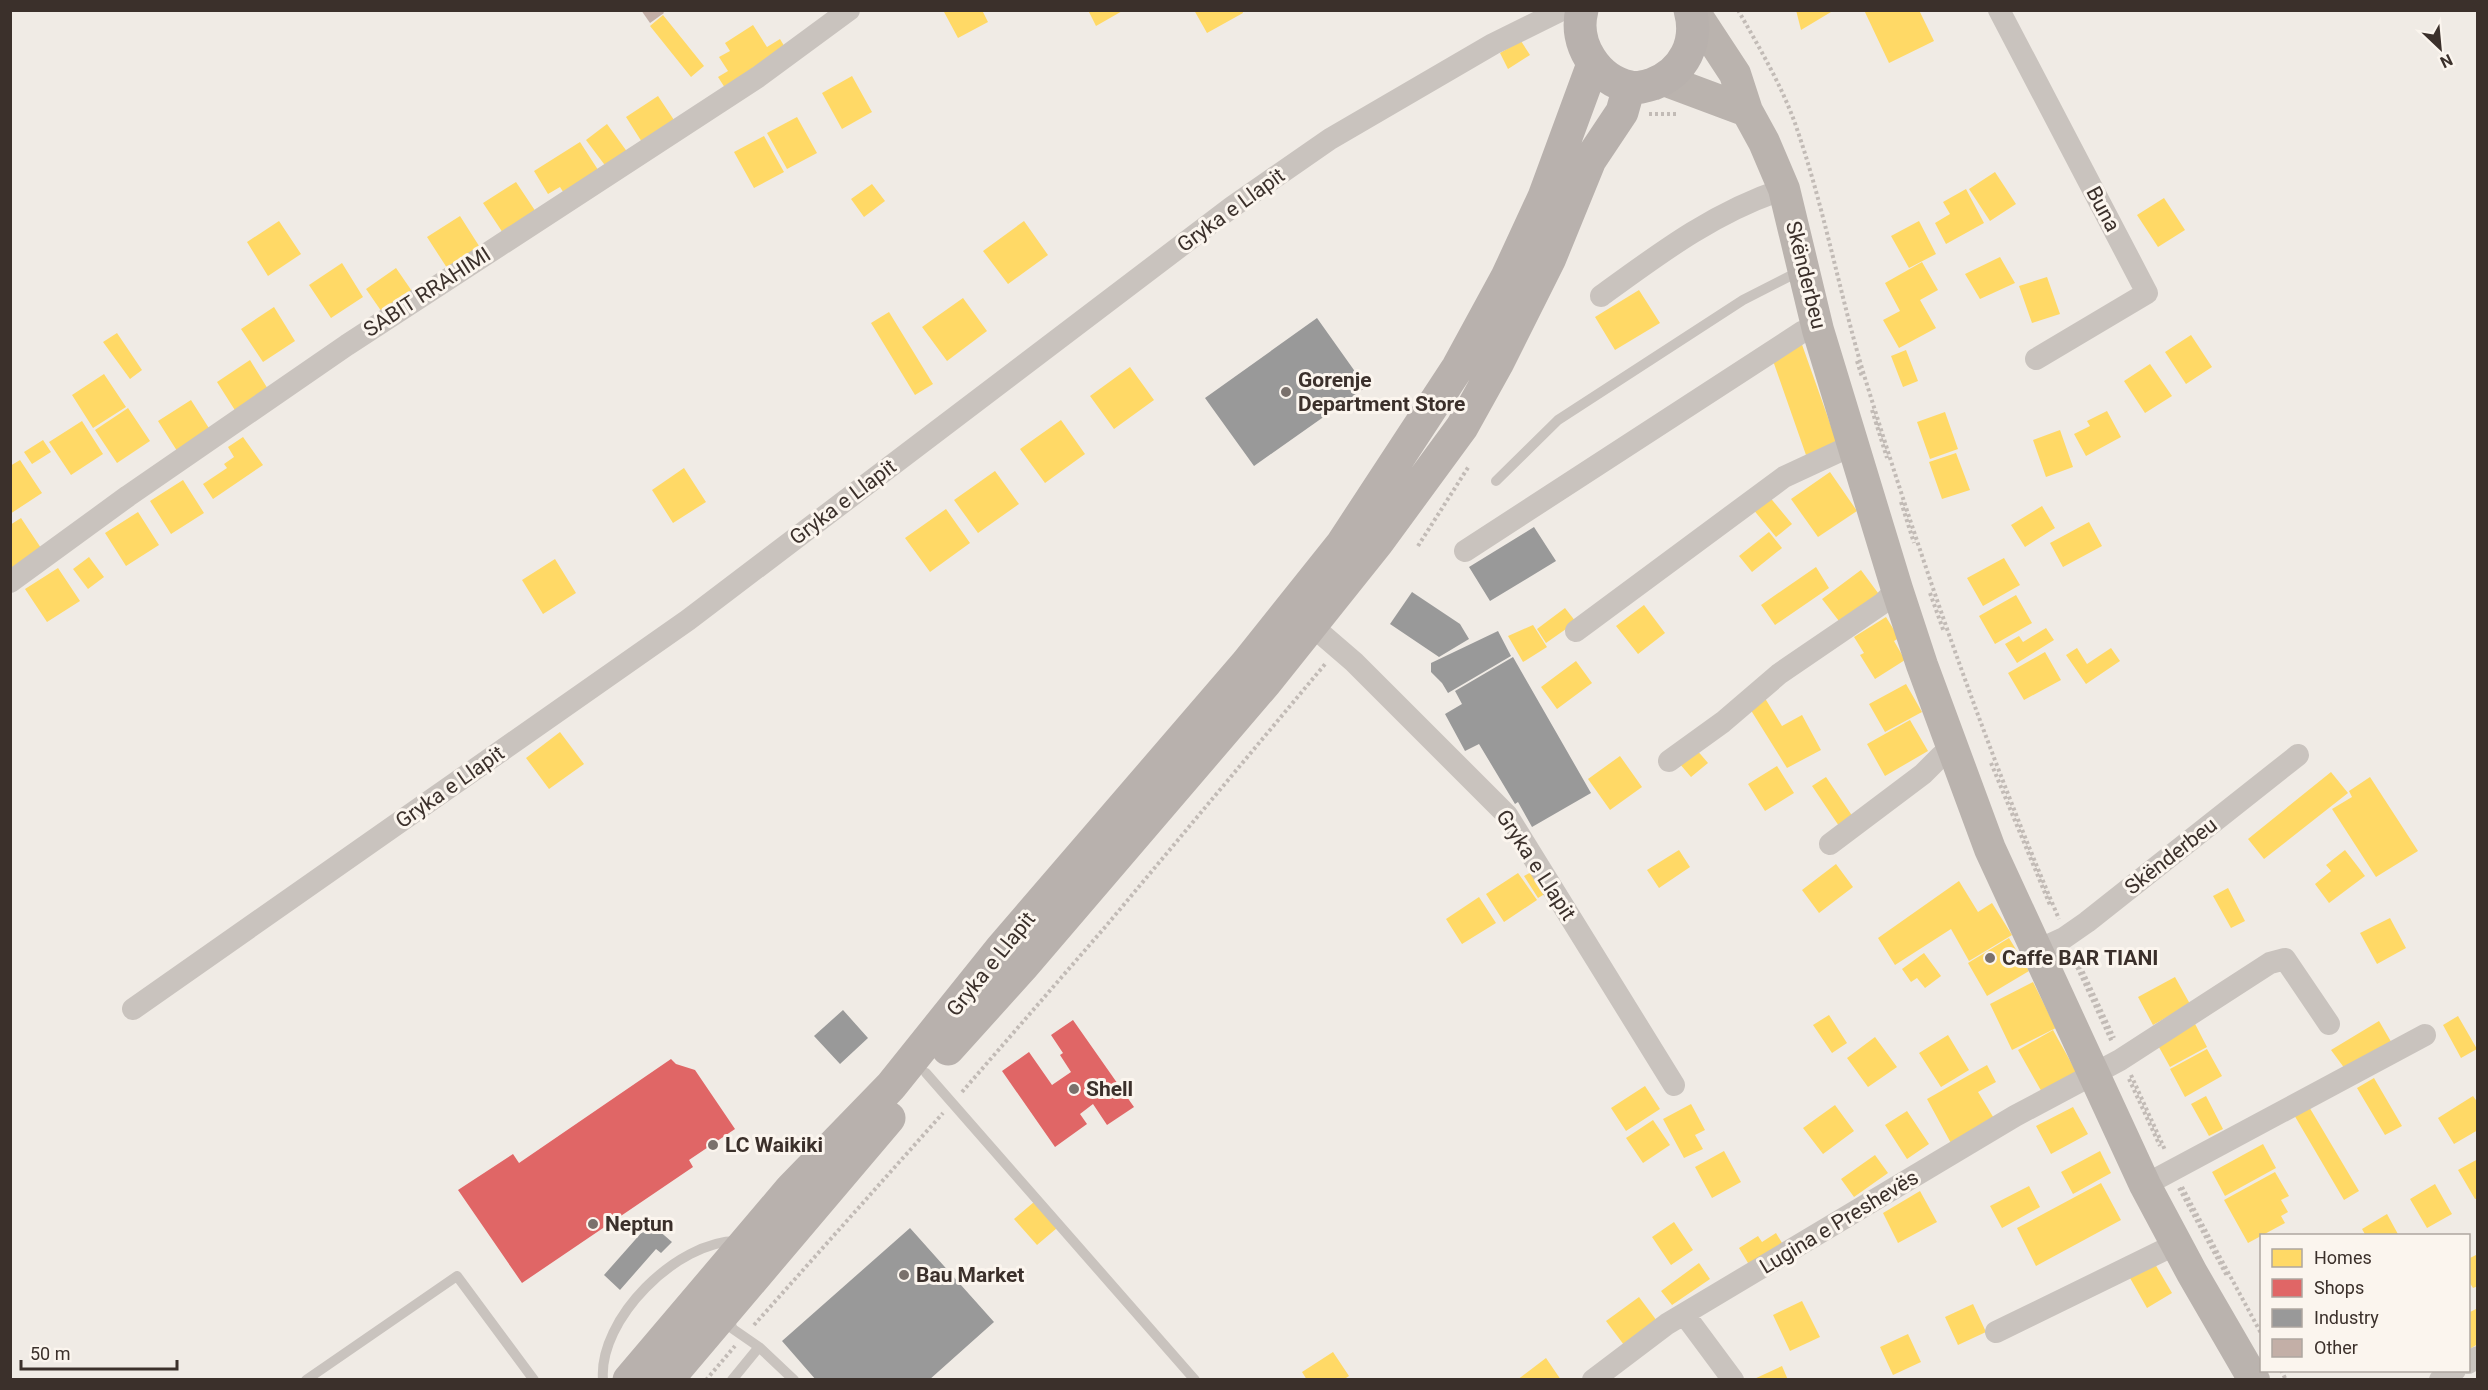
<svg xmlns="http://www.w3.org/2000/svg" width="2488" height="1390" font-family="Roboto,sans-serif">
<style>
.homes{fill:#ffd966}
.shops{fill:#e06666}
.industry{fill:#999}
.building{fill:#c3afa7}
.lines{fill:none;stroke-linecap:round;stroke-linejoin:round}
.path{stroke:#c2bbb6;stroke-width:4;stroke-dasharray:3 3;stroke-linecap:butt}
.lane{stroke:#c9c3be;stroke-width:10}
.street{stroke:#c9c3be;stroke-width:22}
.secondary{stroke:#bab3ae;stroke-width:32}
.primary{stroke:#b8b1ad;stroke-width:33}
.poi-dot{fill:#7a716c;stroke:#fbf5ee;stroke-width:2}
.labels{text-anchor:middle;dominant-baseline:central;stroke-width:6;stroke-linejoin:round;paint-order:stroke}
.street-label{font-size:21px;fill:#3b302b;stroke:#fbf5ee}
.poi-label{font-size:21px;font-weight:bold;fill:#3b302b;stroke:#fbf5ee;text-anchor:start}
</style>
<rect width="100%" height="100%" fill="#f0ebe5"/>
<!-- homes -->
<path class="homes" d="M943 10H982L988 22 958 38Z
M1088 10H1124L1096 26Z
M1194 10H1242L1243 13 1207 33Z
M1796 10H1831V12L1801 30Z
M1864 10H1919L1934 41 1889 63Z
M663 15 704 66 691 77 650 26Z
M753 25 767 47 780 39 789 54 727 91 718 77 728 71 719 57 730 51 725 43Z
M1521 41 1530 55 1508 69 1500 53Z
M852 76 872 112 842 129 822 93Z
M658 96 680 129 647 150 626 117Z
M797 117 817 153 787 169 767 133Z
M607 124 628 153 607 168 586 140Z
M764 136 784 172 754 188 734 152Z
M580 142 602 176 567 198 560 187 548 194 534 171Z
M1995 172 2016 204 1990 221 1969 189Z
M516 182 538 215 505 236 483 203Z
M872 184 885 201 864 217 851 199Z
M1966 189 1984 223 1946 244 1935 223 1950 214 1943 202Z
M2164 198 2185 230 2158 247 2137 215Z
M460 216 481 249 449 271 427 237Z
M279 221 301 254 268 276 247 242Z
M1024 221 1048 255 1008 284 983 251Z
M1919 221 1936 254 1909 268 1891 236Z
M2000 257 2015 283 1980 299 1965 274Z
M1922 262 1938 290 1920 300 1936 328 1899 348 1883 320 1900 311 1885 283Z
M342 263 363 297 331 318 309 285Z
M396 268 416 297 386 318 366 289Z
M2047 277 2060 314 2032 323 2019 286Z
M1639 290 1660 323 1615 350 1595 317Z
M963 298 987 331 947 361 922 327Z
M274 307 295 341 263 362 241 329Z
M889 312 933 384 915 395 871 323Z
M117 333 142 370 130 379 103 342Z
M2191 335 2212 367 2186 384 2165 352Z
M1800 339 1837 443 1806 455 1771 355Z
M1906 350 1918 381 1903 387 1891 356Z
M250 360 271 394 238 415 217 382Z
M2150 364 2172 396 2145 413 2124 381Z
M1130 367 1154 400 1114 429 1090 396Z
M104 374 126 407 93 428 72 395Z
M191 400 212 433 179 454 158 421Z
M128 408 150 441 117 463 95 430Z
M2107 411 2121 437 2086 456 2074 434 2090 426 2087 421Z
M1945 412 1958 449 1930 459 1917 422Z
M1061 420 1085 454 1045 483 1020 449Z
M82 421 103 454 71 475 49 442Z
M2060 430 2073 467 2046 477 2033 440Z
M243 437 263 465 213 499 203 484 227 468 224 464 234 457 228 447Z
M43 440 51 452 32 464 24 452Z
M1956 453 1970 490 1942 499 1929 462Z
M20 460 42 493 10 514V466Z
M684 468 706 502 673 523 652 490Z
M995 471 1019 504 978 533 954 500Z
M1830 472 1857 511 1818 537 1791 499Z
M183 480 204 513 171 534 150 501Z
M1768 495 1792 524 1776 537 1752 508Z
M2042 506 2055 528 2025 547 2011 525Z
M946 509 970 543 930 572 905 538Z
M138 512 159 545 126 566 105 533Z
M21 518 43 551 10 572V525Z
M2089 522 2102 546 2063 567 2050 543Z
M1769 532 1782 548 1752 572 1739 556Z
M89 557 104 577 88 589 73 569Z
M2004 558 2020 585 1983 606 1967 578Z
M555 559 576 593 543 614 522 580Z
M1816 567 1829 588 1775 625 1761 605Z
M58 568 80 601 47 622 25 589Z
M1861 570 1881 597 1842 625 1822 599Z
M2016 595 2032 623 1995 644 1979 616Z
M1644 605 1665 633 1638 654 1616 626Z
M1565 608 1576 622 1546 643 1537 629Z
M1886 617 1899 638 1894 641 1905 660 1875 679 1860 655 1864 653 1854 637Z
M1533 625 1547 647 1523 662 1508 636Z
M2046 628 2054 640 2017 663 2005 644 2019 636 2023 642Z
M2077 648 2087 664 2111 648 2120 661 2086 684 2066 655Z
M2045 652 2061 680 2024 700 2008 673Z
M1576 661 1592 683 1557 709 1541 687Z
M1906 684 1922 712 1885 732 1869 704Z
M1763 695 1782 726 1802 715 1821 750 1787 768 1747 704Z
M1910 720 1928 751 1885 776 1867 744Z
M560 732 584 764 549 789 526 758Z
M1696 749 1708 763 1691 777 1679 763Z
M1620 756 1642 787 1610 810 1588 779Z
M1777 766 1794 793 1765 811 1748 784Z
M2331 772 2348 793 2264 859 2248 839Z
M1826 777 1855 820 1841 829 1812 786Z
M2370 777 2418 851 2376 877 2332 809 2352 797 2349 791Z
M1679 850 1690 867 1659 888 1647 870Z
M2345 850 2365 876 2329 903 2315 884 2331 871 2326 865Z
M1836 864 1853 887 1819 913 1802 890Z
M1535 870 1548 892 1538 898 1524 876Z
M1518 873 1537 900 1504 922 1486 894Z
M1959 881 1978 912 1992 903 2012 935 1969 961 1951 929 1895 965 1878 938Z
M2228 888 2245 921 2231 928 2213 896Z
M1479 897 1496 923 1462 944 1446 919Z
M2390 918 2406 948 2377 964 2360 933Z
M2009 938 2029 971 1987 996 1968 963Z
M1924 953 1941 976 1925 988 1917 978 1911 982 1902 969Z
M2175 977 2190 1004 2153 1025 2138 997Z
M2033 982 2056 1028 2012 1050 1990 1004Z
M1829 1015 1847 1043 1832 1053 1813 1025Z
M2458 1016 2477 1049 2461 1058 2443 1025Z
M2193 1020 2207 1047 2170 1067 2155 1040Z
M2379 1021 2393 1045 2348 1073 2331 1050Z
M2053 1030 2078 1075 2043 1094 2018 1050Z
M1948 1035 1969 1070 1941 1087 1919 1053Z
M1875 1037 1897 1067 1868 1087 1847 1058Z
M2207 1049 2222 1076 2185 1097 2170 1069Z
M1987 1065 1996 1082 1978 1092 1995 1120 1952 1145 1927 1099Z
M2374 1078 2402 1126 2385 1135 2357 1088Z
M1645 1086 1660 1109 1626 1131 1611 1108Z
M2206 1096 2223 1129 2209 1136 2191 1104Z
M2473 1096 2478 1103V1130L2454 1144 2438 1118Z
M2305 1100 2359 1191 2344 1200 2290 1108Z
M1691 1104 1705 1130 1695 1135 1703 1149 1684 1158 1663 1119Z
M1835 1105 1854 1131 1823 1154 1803 1128Z
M2073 1107 2088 1134 2051 1154 2036 1126Z
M1907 1111 1929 1144 1907 1159 1885 1125Z
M1653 1120 1670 1145 1643 1163 1626 1138Z
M2263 1144 2276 1168 2225 1196 2212 1172Z
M1724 1151 1741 1182 1712 1198 1695 1167Z
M2100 1151 2111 1173 2073 1194 2061 1172Z
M1875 1155 1888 1173 1854 1197 1841 1179Z
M2478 1159V1198L2475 1199 2458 1170Z
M2275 1172 2289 1196 2281 1200 2288 1212 2281 1216 2285 1223 2248 1243 2224 1200Z
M2101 1183 2121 1220 2036 1266 2017 1228Z
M2435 1184 2452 1214 2427 1228 2410 1199Z
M2029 1186 2040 1207 2002 1228 1990 1206Z
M1920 1191 1937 1222 1898 1243 1883 1213Z
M1034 1202 1057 1228 1037 1245 1014 1219Z
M2387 1214 2399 1236H2366L2362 1229Z
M1674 1222 1693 1250 1671 1265 1652 1237Z
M1776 1233 1785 1248 1751 1268 1739 1248 1758 1236 1762 1242Z
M2478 1254V1286L2473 1288 2468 1280V1259Z
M1699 1263 1710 1279 1672 1305 1661 1291Z
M2155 1264 2172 1293 2147 1308 2130 1278Z
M1639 1297 1657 1321 1624 1345 1606 1321Z
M1802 1301 1820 1337 1790 1351 1773 1315Z
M1973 1304 1986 1332 1958 1345 1945 1317Z
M2478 1308V1344L2468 1350V1313Z
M1908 1334 1921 1362 1893 1375 1880 1347Z
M1333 1352 1349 1376 1343 1380H1307L1302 1372Z
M1546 1358 1561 1380H1517Z
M1782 1366 1788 1380H1752Z"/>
<!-- shops -->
<path class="shops" d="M1073 1020 1134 1107 1107 1125 1093 1104 1080 1114 1087 1124 1055 1147 1002 1071 1029 1052 1052 1085 1071 1072 1060 1055 1063 1053 1051 1035Z
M671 1059 676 1064 695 1070 735 1129 689 1160 693 1167 522 1283 458 1190 513 1154 519 1163Z"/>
<!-- industry -->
<path class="industry" d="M1317 318 1366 387 1254 466 1205 398Z
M1534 527 1556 561 1490 601 1469 567Z
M1412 592 1460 624 1469 639 1439 657 1390 624Z
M1498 631 1511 656 1448 693 1442 683 1431 672V663Z
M1513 657 1591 793 1532 827 1518 802 1515 804 1479 744 1465 751 1445 714 1462 704 1455 691Z
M843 1010 868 1038 840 1064 814 1036Z
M650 1223 672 1242 661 1253 656 1249 620 1290 604 1275Z
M910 1228 994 1322 929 1380H816L782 1341Z"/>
<!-- building -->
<path class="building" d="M641 10H662L664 13 650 23Z"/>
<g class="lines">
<!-- path -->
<path class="path" d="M1738 10C1760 49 1784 89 1798 132 1825 212 1840 295 1864 375 1921 560 1983 741 2059 919
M1649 114H1678
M1857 361 1862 377
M1872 410 1887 458
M1901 502 1914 543
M1418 546 1469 466
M1930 593 1944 632
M1991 763 2050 905
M2075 955 2114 1038
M2072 956 2112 1042
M2131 1075 2165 1150
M2129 1079 2160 1146
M962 1092 1106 926 1326 663
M2182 1187 2262 1335
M2179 1188 2227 1276
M754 1325 943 1113
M2281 1370 2286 1380
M706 1380 735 1346"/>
<!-- lane -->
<path class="lane" d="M1496 481 1558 420 1743 300 1802 270
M926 1073 1195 1380
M727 1317 733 1329 759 1347 794 1380
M306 1380 457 1276 534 1380
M603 1380C598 1319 677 1241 737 1241
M732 1380 759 1347"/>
<!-- street -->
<path class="street" d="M1999 10 2147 293 2036 359
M1601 296C1660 253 1714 212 1784 189
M1465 551 1802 332 1818 330
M10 582 128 496 347 345 758 77 849 10
M1311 625 1354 662 1507 815 1674 1085
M1576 631 1784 477 1840 451 1852 443
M1669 761 1723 722 1779 674 1883 603 1897 589
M1830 844 1923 774 1941 756 1954 752
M2038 950 2064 938 2087 922 2298 755
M133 1009 688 620 1232 207 1330 139 1493 44 1562 10
M2145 1185 2425 1035
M1684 1314 1733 1380
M1996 1332 2166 1249 2180 1248
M2468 1363 2478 1357
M1593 1380 1667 1324 2015 1116 2120 1060 2270 963 2285 959 2329 1024
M2440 1380 2455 1370"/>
<!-- secondary -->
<path class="secondary" d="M1693 10 1735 74 1747 111 1764 142 1784 189 1818 330 1897 589 1922 665 1990 849 2145 1185 2192 1273 2254 1380
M1664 80 1747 111"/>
<!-- primary -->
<path class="primary" d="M1582 10C1573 44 1597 80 1630 87 1638 89 1646 86 1653 84 1684 72 1699 42 1690 10
M948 1049 1022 967 1266 682 1377 543 1462 427 1497 364 1550 258 1590 160 1622 112 1629 87
M629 1380 791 1189 891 1086 1000 950 1247 663 1342 544 1458 367 1507 277 1544 197 1593 64
M667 1380 889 1118"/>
</g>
<!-- markers -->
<g class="poi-dot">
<circle cx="1286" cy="392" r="6"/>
<circle cx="1990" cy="958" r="6"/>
<circle cx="1074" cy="1089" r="6"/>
<circle cx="713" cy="1145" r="6"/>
<circle cx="593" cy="1224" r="6"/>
<circle cx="904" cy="1275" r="6"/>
</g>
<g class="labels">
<!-- street labels -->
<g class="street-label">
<text transform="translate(2103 209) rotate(62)">Buna</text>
<text transform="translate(1231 210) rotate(-36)">Gryka e Llapit</text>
<text transform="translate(1806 275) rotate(76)">Skënderbeu</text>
<text transform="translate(427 292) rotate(-33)">SABIT RRAHIMI</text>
<text transform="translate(843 502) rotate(-37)">Gryka e Llapit</text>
<text transform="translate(450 787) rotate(-35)">Gryka e Llapit</text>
<text transform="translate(2171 856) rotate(-38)">Skënderbeu</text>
<text transform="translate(1536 865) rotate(57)">Gryka e Llapit</text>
<text transform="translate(991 964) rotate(-51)">Gryka e Llapit</text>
<text transform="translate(1839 1222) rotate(-31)">Lugina e Preshevës</text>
</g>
<!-- poi labels -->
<g class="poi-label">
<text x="1298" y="380">Gorenje<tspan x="1298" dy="24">Department Store</tspan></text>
<text x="2002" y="958">Caffe BAR TIANI</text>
<text x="1086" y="1089">Shell</text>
<text x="725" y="1145">LC Waikiki</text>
<text x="605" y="1224">Neptun</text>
<text x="916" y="1275">Bau Market</text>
</g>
</g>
<!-- border -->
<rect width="2488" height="1390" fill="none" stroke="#3b302b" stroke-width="24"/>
<!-- legend -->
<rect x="2260" y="1234" width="210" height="138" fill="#fbf5ee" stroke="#aea6a0" stroke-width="1.5"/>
<rect x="2272" y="1249" width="30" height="18" fill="#ffd966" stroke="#aea6a0" stroke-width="1.5"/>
<text x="2314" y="1264" font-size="18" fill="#3b302b">Homes</text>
<rect x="2272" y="1279" width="30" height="18" fill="#e06666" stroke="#aea6a0" stroke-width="1.5"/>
<text x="2314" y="1294" font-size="18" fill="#3b302b">Shops</text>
<rect x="2272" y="1309" width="30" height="18" fill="#999999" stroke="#aea6a0" stroke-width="1.5"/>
<text x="2314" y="1324" font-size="18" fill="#3b302b">Industry</text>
<rect x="2272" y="1339" width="30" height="18" fill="#c3afa7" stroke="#aea6a0" stroke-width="1.5"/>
<text x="2314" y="1354" font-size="18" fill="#3b302b">Other</text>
<!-- north arrow -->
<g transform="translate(2440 48) rotate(154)" stroke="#fbf5ee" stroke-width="4.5" paint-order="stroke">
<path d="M0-4.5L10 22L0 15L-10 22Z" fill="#3b302b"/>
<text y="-9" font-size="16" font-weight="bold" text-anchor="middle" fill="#3b302b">N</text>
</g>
<!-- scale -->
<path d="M21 1360v9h156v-9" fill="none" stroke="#3b302b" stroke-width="3"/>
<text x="30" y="1360" font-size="18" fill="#3b302b" stroke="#fbf5ee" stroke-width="4.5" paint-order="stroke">50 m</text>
</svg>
